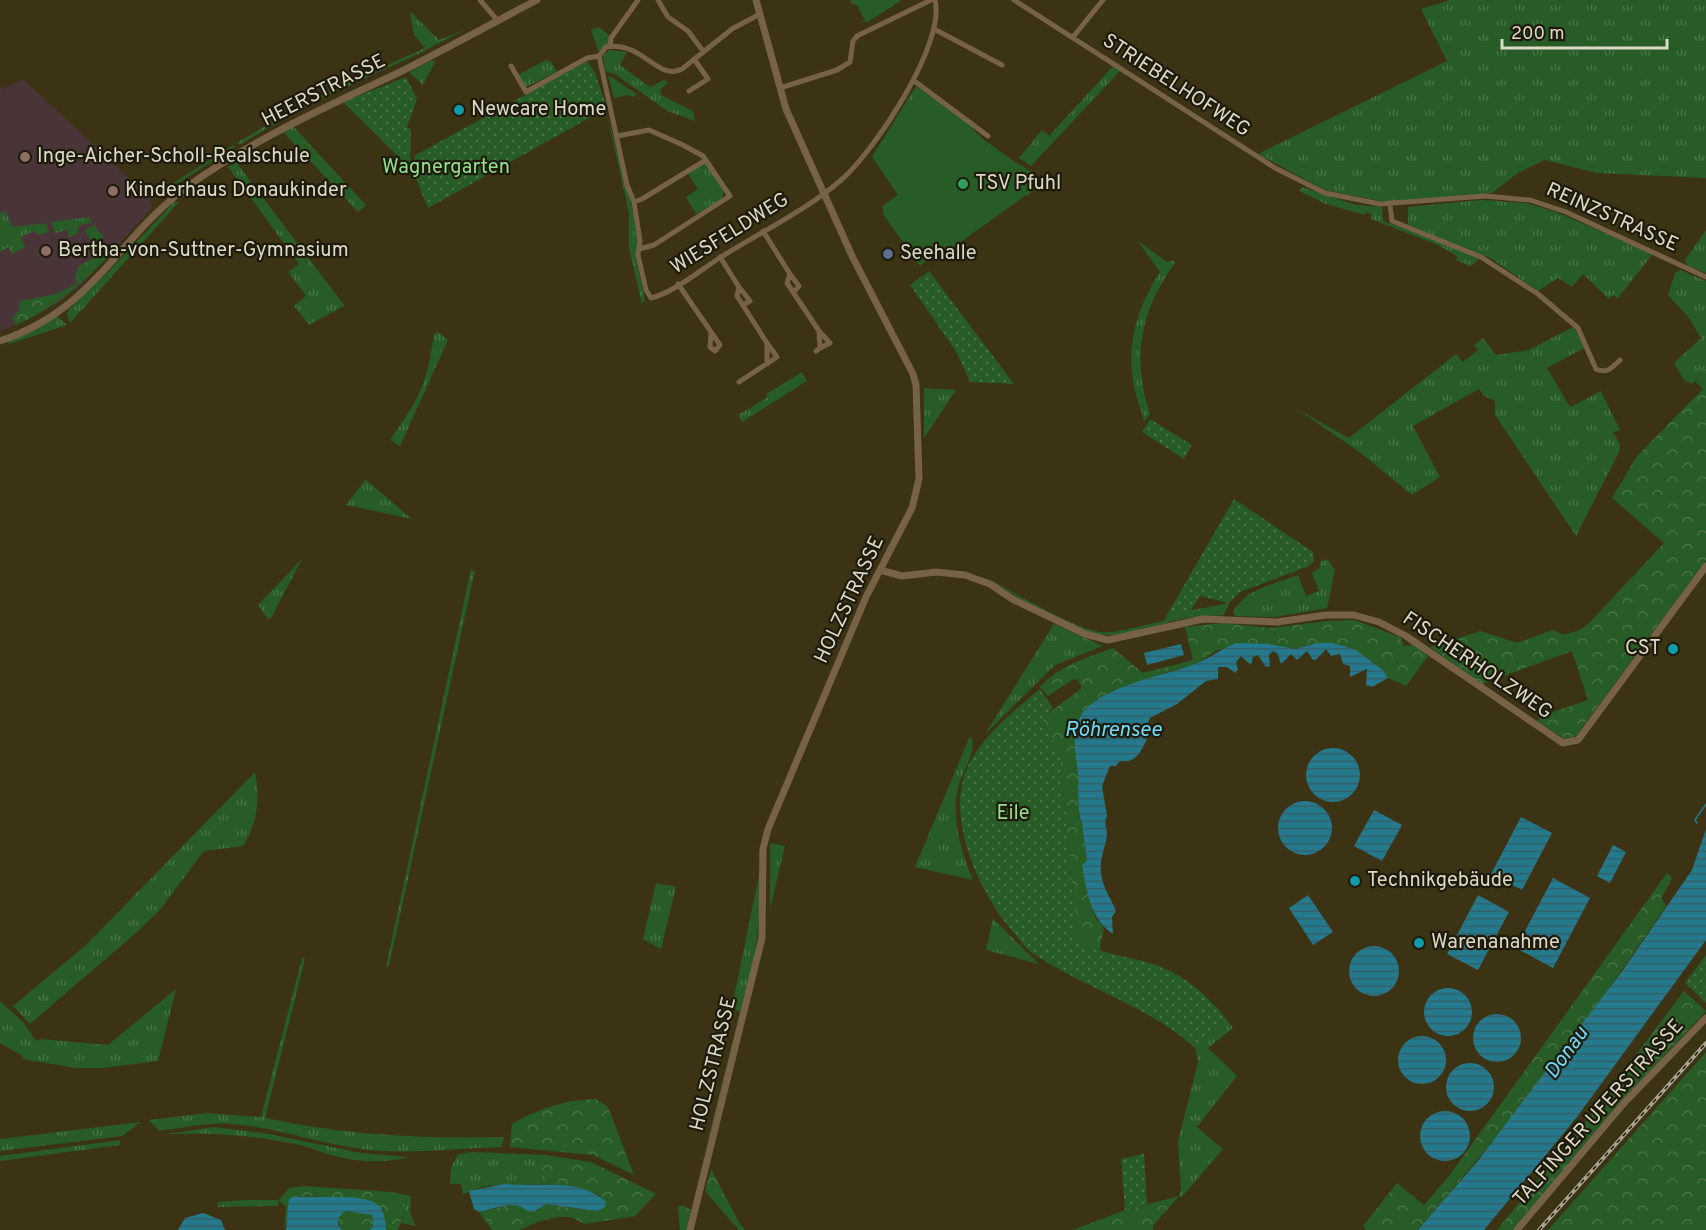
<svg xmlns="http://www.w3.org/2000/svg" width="1706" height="1230" font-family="Overpass,sans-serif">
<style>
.education{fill:#493437}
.grass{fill:url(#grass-tufts)}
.forest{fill:url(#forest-crowns)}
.park{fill:#285c27}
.garden{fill:url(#garden-dots)}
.water{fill:url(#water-rules)}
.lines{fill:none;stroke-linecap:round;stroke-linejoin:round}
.stream{stroke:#25798d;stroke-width:1.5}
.minor{stroke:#776248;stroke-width:5}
.tertiary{stroke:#776248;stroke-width:7}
.rail-casing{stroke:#aaa48e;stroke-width:4}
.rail{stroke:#1e1b0d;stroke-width:1.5;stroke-dasharray:4.5;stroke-linecap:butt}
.culture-dot{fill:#0f9aa8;stroke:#1e1b0d;stroke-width:2}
.education-dot{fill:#8d6e63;stroke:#1e1b0d;stroke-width:2}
.leisure-dot{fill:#2e9e5b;stroke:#1e1b0d;stroke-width:2}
.service-dot{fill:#5c6f8a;stroke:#1e1b0d;stroke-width:2}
.labels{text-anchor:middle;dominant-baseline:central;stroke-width:4.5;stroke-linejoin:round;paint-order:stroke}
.street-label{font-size:20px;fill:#ddd9c7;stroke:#1e1b0d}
.poi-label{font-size:20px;fill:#ddd9c7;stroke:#1e1b0d;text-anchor:start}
.park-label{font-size:20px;fill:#92df8f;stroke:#1e1b0d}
.water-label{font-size:21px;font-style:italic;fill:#6edaf7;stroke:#1e1b0d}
</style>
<defs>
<pattern id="grass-tufts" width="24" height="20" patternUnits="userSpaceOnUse" patternTransform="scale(1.5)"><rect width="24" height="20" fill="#285c27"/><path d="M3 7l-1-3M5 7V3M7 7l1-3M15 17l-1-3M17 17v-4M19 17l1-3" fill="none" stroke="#477345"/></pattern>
<pattern id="forest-crowns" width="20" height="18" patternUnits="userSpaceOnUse" patternTransform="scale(1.5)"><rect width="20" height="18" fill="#285c27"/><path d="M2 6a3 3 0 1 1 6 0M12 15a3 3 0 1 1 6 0" fill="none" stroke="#477345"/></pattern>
<pattern id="garden-dots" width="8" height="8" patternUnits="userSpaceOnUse" patternTransform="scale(1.5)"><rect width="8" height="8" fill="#285c27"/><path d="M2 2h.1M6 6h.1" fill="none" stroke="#477345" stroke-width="1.8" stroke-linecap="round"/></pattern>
<pattern id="water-rules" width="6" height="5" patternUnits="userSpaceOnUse" patternTransform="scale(1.5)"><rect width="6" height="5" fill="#25798d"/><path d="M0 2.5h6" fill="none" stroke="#326069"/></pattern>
</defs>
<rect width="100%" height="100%" fill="#3b3313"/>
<!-- education -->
<path class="education" d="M23 79 150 198 152 208 84 282 60 302 33 317 0 331V85L4 89Z"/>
<!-- grass -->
<path class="grass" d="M1450 0H1706V178L1597 173 1545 160 1518 173 1492 193 1407 201H1380L1325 190 1258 154 1447 61 1421 9Z
M410 11 439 40 464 30 418 54 311 103 239 145 238 142 309 101 425 48 414 35Z
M599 27 609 35 608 44 599 52 591 30Z
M609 50 627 52 620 65 650 87 664 80 668 83 660 90 661 95 693 111 695 121 667 111 615 74 605 71 603 56Z
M432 60 435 62 423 85 409 72Z
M546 60 551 62 557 72 526 87 518 75Z
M1113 66 1120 71 1031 166 1019 158 1042 130 1049 136Z
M916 86 971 125C980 143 1018 163 1036 175L1039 181 1037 187 1027 196 937 110 872 157Z
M606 110 631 202 638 240 636 259 645 300 642 304 629 248V213Z
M293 126 366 205 358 212 283 132Z
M233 145 236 146 166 191 150 198Z
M236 162 344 305V306L309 325 294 306 306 296 288 272 299 264 228 167Z
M703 164H706L724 190 722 200 696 214 686 197 698 189 688 174Z
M1302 187 1356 205 1382 207 1383 221 1450 245 1479 259 1471 266 1456 260 1457 256 1438 245 1371 219 1372 215 1367 212 1365 215 1326 204 1299 191Z
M1481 200 1526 203 1556 212 1653 254 1618 298 1613 295 1609 299 1583 274 1572 287 1558 278 1538 291 1492 259 1408 225V207Z
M174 202H179L70 323 67 314 69 309 109 271Z
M5 211 13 227 46 223 49 232 39 235 34 231 21 237 25 247 12 254 8 247 0 252V213Z
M89 217 92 223 79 225 77 234 69 237 67 230 55 233 51 222Z
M1706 230V273L1688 266 1685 260Z
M1137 240 1167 262 1173 260 1175 263C1141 310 1131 357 1150 414L1144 422C1142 410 1136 399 1134 386 1126 344 1137 307 1160 272Z
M1680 270 1706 281V368L1692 384 1684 380 1674 363 1701 338 1689 318 1668 295 1675 273Z
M57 316 67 325 9 344 7 340Z
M1573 327 1581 337 1584 348 1547 368 1570 407 1601 391 1620 430 1613 432 1620 444 1619 452 1576 536 1495 415V401L1484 396 1479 389 1413 426 1440 477 1412 495 1362 454 1297 409 1349 438 1456 354 1463 362 1478 350 1474 345 1483 338 1496 355 1529 350Z
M438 332 448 340 400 446 390 440C419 399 427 385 434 334Z
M924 388 956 390 924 438Z
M768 397 772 403 742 422 738 415Z
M365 480H366L412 519 346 505Z
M302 559 271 618 268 619 258 605Z
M1327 559 1335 570 1327 608 1275 617 1235 616 1233 612C1245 589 1275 584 1298 575L1306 596 1319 591 1312 573 1320 568 1321 561Z
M471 569 476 573 474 574 389 966 386 967Z
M987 578C1016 593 1070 627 1100 632 1115 634 1147 624 1164 621L1167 615 1229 603 1224 615C1210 616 1196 616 1182 619 1159 624 1135 635 1111 635 1076 636 1017 597 987 578Z
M1054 624 1103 646 1055 665 985 734Z
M970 736C979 749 961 774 958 788 951 819 961 852 973 880L915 867Z
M255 772C260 799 258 822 243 846L204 851 159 911 137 932 30 1024 13 1006 86 945Z
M770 843 785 846 770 909Z
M760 845C760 892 761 939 748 986 746 994 744 1005 739 1012L732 1007 759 875Z
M656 883 676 887 661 949 643 939Z
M993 919 1039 964 986 950Z
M302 958 305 959 265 1118C344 1135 422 1139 504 1137L502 1147C452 1148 404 1156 355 1148 313 1142 274 1127 232 1124 208 1122 183 1128 159 1131L149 1120 207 1113 261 1117Z
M176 989 158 1061 103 1068H76L22 1059 23 1056 0 1043V1001L23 1022 36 1041 41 1039 108 1045Z
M734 1014 740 1018 692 1200 739 1018Z
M1224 1016 1233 1028 1208 1048 1237 1076 1197 1127 1223 1149 1182 1197 1179 1196 1181 1190 1178 1142 1198 1062 1195 1048Z
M141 1122 122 1136 0 1151V1139Z
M215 1127 269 1134 361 1153 409 1157C383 1164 357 1162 331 1155 319 1152 308 1146 295 1144 250 1135 211 1132 166 1134Z
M120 1140V1145L0 1161V1156Z
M473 1152 545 1155 537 1163 538 1169 549 1184 485 1186 463 1194 461 1184H450L451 1167 458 1154Z
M392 1192 411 1196 410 1213 416 1226 401 1223 405 1209 402 1204 392 1198Z
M247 1200H279L278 1206 218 1207 217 1202Z
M682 1205 691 1210 687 1230H680L678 1207Z"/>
<!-- forest -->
<path class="forest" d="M104 252 108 257C80 286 52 309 16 325L12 317 19 311 20 301 56 294 77 284 75 277 79 266Z
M1706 368V560L1576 736 1565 739 1537 721 1542 716 1588 700 1572 651 1482 684 1430 647 1481 631 1517 643 1552 630 1563 635 1580 630 1590 622 1664 543 1612 498 1637 456 1703 389 1695 381Z
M1354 620 1400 637 1404 646 1415 645 1428 656 1406 686 1388 678 1383 670 1354 649 1333 643H1317L1296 649 1268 644 1217 650 1196 664 1164 673 1107 696 1081 715C1071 747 1078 765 1080 795 1081 805 1076 815 1082 823L1087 861 1085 881 1095 917 1104 928 1100 947 1101 953 1077 941 1060 756 1042 718 1082 688 1078 680 1074 679 1048 696 1040 687C1060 665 1086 658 1113 648L1143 673 1193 660 1185 627 1223 623 1271 628 1328 621Z
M1667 873 1672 878 1661 898 1666 906C1590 1019 1507 1127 1418 1230H1366L1363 1226 1397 1183 1424 1205 1449 1176Z
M1684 991 1706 1011 1618 1105 1515 1230H1497L1587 1120Z
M1706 1052V1230H1548Z
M596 1099 608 1107 634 1175 593 1155 510 1147 512 1124C540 1108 564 1100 596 1099Z
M545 1155 591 1162 656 1194 635 1216 585 1224 571 1217H559L540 1221 519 1230H492L479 1212 513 1204 538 1211 545 1204 597 1211 600 1196C583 1186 568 1188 549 1184L538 1169 537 1163Z
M711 1169 740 1224 745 1230H739L705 1191Z
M305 1186 392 1192V1198L402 1204 405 1209 398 1230H386L382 1210 341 1197 295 1196 284 1230 286 1207 279 1200 289 1188Z
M1179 1196 1153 1226V1230H1073L1125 1210Z
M345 1211 372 1215 373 1225 370 1230H342L338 1225V1217Z"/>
<!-- park -->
<path class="park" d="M850 0H902L866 23 857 5 852 4Z
M608 75 637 94 633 97 628 95 614 98Z
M915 94H919L934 104 1036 177V188L937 259H928L920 266 884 216 882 206 898 195 872 157 893 133Z
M94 225 104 238 94 246 85 230Z
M802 372 807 381 772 403 766 394Z"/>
<!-- garden -->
<path class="garden" d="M587 61 595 73 607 108 428 208 415 176 419 174 414 156Z
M406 77 417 99 407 127 411 129 410 168 343 102Z
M929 271 1014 384 970 382 957 353 910 285Z
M1150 419 1192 445 1184 459 1142 432Z
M1234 499 1313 552 1314 561 1309 566 1240 592 1229 603 1200 596 1190 612 1167 615Z
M1040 689 1053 708 1042 718 1060 756 1077 941C1102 954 1127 956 1153 964 1181 973 1206 994 1224 1016L1195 1048C1148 1005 1083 988 1031 952 1024 947 1019 938 1013 932 979 892 943 816 969 764 985 733 1014 711 1040 689Z
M1706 955V1003L1685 983Z
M1144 1154 1147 1204 1125 1210 1121 1159Z"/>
<!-- water -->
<path class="water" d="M1236 643 1268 644 1296 649 1317 643H1333L1354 649 1383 670 1388 678 1372 687 1366 685 1367 669 1350 677V666L1343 664 1340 654 1331 656 1326 649 1317 659 1313 660 1307 651 1297 660 1291 654 1281 664 1277 653 1273 651 1269 655 1270 666 1266 667 1258 655 1253 657 1251 665 1241 656 1236 662 1238 670 1235 673 1227 667H1218V679L1206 681 1177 704 1150 718 1145 730 1148 737C1141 751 1136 764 1120 761L1116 766H1110L1102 786 1107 816C1103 823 1107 827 1107 834 1106 846 1099 860 1101 872 1102 887 1111 898 1116 911L1112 917 1113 934C1090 919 1087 891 1082 865L1087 861 1082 823C1077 815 1079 785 1078 774 1076 757 1071 731 1080 717 1098 686 1164 676 1195 664 1210 658 1221 649 1236 643Z
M1181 644 1184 655 1147 665 1144 653Z
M1306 775a27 27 0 1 1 54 0a27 27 0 1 1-54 0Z
M1278 828a27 27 0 1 1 54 0a27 27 0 1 1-54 0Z
M1374 810 1402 825 1382 861 1354 846Z
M1521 817 1552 833 1522 890 1491 874Z
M1706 829V940L1577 1117 1484 1230H1418L1476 1163 1623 970 1692 870Z
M1613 845 1626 852 1610 883 1597 876Z
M1553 878 1590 898 1553 968 1516 948Z
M1308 895 1333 932 1313 945 1289 908Z
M1478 895 1509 912 1478 970 1447 954Z
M1349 971a25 25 0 1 1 50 0a25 25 0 1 1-50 0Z
M1424 1012a24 24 0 1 1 48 0a24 24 0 1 1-48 0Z
M1473 1038a24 24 0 1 1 48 0a24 24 0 1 1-48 0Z
M1398 1060a24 24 0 1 1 48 0a24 24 0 1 1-48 0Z
M1446 1087a24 24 0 1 1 48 0a24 24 0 1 1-48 0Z
M1420 1136a25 25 0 1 1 50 0a25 25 0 1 1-50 0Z
M505 1184C539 1188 579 1177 606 1202L605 1207 597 1211 546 1204C524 1221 530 1205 512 1205 502 1205 489 1210 479 1212L474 1209 469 1191Z
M295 1196C313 1199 368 1192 380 1207 384 1212 386 1224 386 1230H370L373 1225 372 1215 345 1211 338 1218V1225L342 1230H286L289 1199Z
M203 1213 221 1220 225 1230H178L185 1218Z"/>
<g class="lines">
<!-- stream -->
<path class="stream" d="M1697 823 1695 820 1706 804"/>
<!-- minor -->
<path class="minor" d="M480 0 498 21
M658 0 668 17 688 31 703 51
M1014 0 1275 168 1325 193 1380 204 1485 196 1530 200 1566 212 1706 277
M760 14 732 29 682 69C658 82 642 40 606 47L599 56 627 185 634 202 640 241 638 255 646 290 651 298C673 293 702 269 721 257 761 232 805 211 840 181 874 152 946 44 935 0
M934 29 1002 65
M1073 37 1103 0
M610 46 611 38 638 0
M511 66 526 92 587 58 599 56
M913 80 988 136
M780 88 837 70 850 62 853 41 857 36 931 0
M689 91 708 79 694 59
M617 136 649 130 683 145 703 156 730 196 654 245 639 249
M634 202 642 199 706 160
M1390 205 1392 221 1481 257 1538 294 1578 328 1596 369C1607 374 1612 368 1620 360
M763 231 790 274 787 283 819 331 820 348 816 351
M720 257 739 287 737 296 767 343V364
M790 274 799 286 794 292
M678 284 720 345 715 351 710 347 711 334
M739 287 750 301 743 305
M819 331 830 343 820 348
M739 382 777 357 767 343"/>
<!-- tertiary -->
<path class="tertiary" d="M0 341C96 309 118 236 191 184 256 138 328 106 400 72 446 49 491 24 537 0
M880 570 902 576 936 572 965 575 990 584 1014 600 1085 634 1108 640 1203 619 1277 622 1326 615H1354L1379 622 1406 636 1563 743 1578 740 1706 566
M690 1230 762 938 763 849 768 829 866 597 912 508 919 479 916 385 913 374 853 258 786 109 756 0
M1517 1230 1624 1103 1706 1018"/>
<defs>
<path id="rail" d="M1539 1230 1706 1043"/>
</defs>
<!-- rail casing -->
<use href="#rail" class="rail-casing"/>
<!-- rail -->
<use href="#rail" class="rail"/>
</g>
<!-- markers -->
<g class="culture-dot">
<circle cx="459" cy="110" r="6"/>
<circle cx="1673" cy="649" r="6"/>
<circle cx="1355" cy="881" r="6"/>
<circle cx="1419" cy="943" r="6"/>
</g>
<g class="education-dot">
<circle cx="25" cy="157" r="6"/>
<circle cx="113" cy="191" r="6"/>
<circle cx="46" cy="251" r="6"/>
</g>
<circle class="leisure-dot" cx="963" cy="184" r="6"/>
<circle class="service-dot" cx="888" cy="254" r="6"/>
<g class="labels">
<!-- street labels -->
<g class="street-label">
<text transform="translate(1176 86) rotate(33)">STRIEBELHOFWEG</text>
<text transform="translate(324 91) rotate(-27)">HEERSTRASSE</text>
<text transform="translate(1612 218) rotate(24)">REINZSTRASSE</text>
<text transform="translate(730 234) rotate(-32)">WIESFELDWEG</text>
<text transform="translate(850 600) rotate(-65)">HOLZSTRASSE</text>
<text transform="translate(1477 666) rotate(34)">FISCHERHOLZWEG</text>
<text transform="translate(714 1064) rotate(-76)">HOLZSTRASSE</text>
<text transform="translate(1599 1113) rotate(-48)">TALFINGER UFERSTRASSE</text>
</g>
<!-- poi labels -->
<g class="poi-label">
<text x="471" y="110">Newcare Home</text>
<text x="37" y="157">Inge-Aicher-Scholl-Realschule</text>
<text x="975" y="184">TSV Pfuhl</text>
<text x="125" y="191">Kinderhaus Donaukinder</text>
<text x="58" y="251">Bertha-von-Suttner-Gymnasium</text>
<text x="900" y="254">Seehalle</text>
<text x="1661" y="649" text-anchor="end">CST</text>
<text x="1367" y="881">Technikgebäude</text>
<text x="1431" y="943">Warenanahme</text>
</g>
<!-- park labels -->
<g class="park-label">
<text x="446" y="168">Wagnergarten</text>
<text x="1013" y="814">Eile</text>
</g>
<!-- water labels -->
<g class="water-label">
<text x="1113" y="730">Röhrensee</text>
<text transform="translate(1567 1053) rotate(-54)">Donau</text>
</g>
</g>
<!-- scale -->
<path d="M1502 39v9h165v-9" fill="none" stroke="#ddd9c7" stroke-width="3"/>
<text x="1511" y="39" font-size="18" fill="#ddd9c7" stroke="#1e1b0d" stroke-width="4.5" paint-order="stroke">200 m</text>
</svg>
